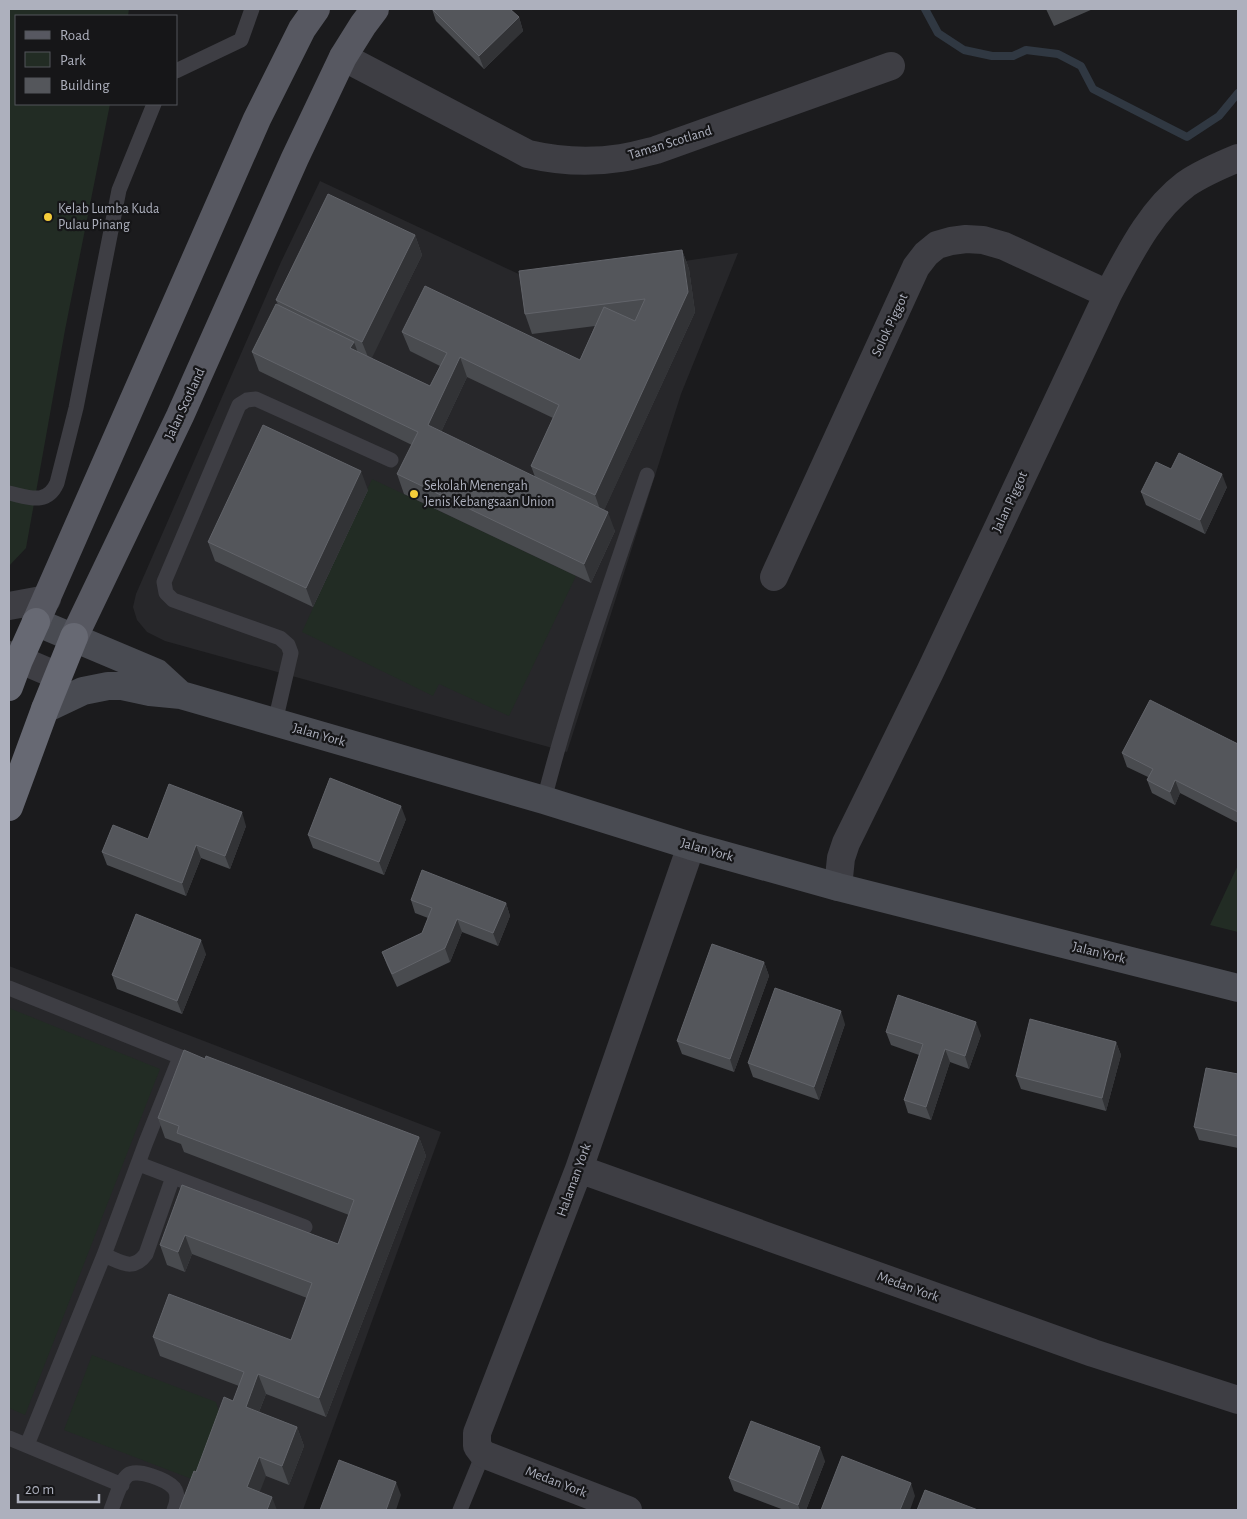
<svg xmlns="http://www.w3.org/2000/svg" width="1247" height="1519" font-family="'Alegreya Sans',sans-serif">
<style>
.built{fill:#27272a}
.green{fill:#222c24}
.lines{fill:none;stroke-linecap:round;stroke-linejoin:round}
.stream{stroke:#303842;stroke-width:8}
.lane{stroke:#3e3e44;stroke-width:15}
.street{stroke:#3e3e44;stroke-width:28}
.secondary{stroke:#494b52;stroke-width:28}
.primary{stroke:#575861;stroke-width:28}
.highway{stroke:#676973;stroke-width:28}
.wall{fill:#494b4f;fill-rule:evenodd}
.shaded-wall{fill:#323336}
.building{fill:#54565b;stroke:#62646a}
.poi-dot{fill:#f6cd3a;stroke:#161618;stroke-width:2}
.labels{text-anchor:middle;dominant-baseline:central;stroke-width:4.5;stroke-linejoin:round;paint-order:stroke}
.street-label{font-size:14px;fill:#adb0bd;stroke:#161618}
.poi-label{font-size:14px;fill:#adb0bd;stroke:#161618;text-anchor:start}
</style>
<rect width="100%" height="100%" fill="#1b1b1d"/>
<!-- built -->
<path class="built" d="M320 181 538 283 738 253 681 394 567 752 165 641 147 632 137 620 133 607 136 594 281 262Z
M9 966 441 1132 303 1510H9Z"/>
<!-- green -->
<path class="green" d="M9 9H129L128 16H16V104H110L65 330 26 548 9 566Z
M372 479 576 576 509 716 439 684 433 696 302 632Z
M1238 865V932L1210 925Z
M9 1008 160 1069 25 1415 9 1408Z
M92 1355 216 1402 227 1439 210 1486 64 1430Z"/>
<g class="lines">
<!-- stream -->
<path class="stream" d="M925 9 938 33 964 50 992 56H1013L1026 50 1058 54 1081 66 1093 89 1187 137 1219 116 1238 93"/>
<!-- lane -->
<path class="lane" d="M176 71 241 40 252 9
M9 493C28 497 47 506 57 483L76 408 119 190 154 104
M275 722 291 653 288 645 280 638 173 600 166 593 164 582 239 405 247 400 256 399 391 460
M544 800C572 690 611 583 647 475
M9 988 188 1060
M139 1164 305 1227
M104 1255C121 1262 133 1272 146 1254L173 1177
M9 1438 122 1485
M27 1445 104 1255 146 1142 180 1057
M111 1510C115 1501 120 1481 128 1475 137 1468 167 1480 174 1488 179 1495 177 1503 174 1510
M460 1510 483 1454"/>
<!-- street -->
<path class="street" d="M343 57 528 154C558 161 590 163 621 158 633 156 644 153 656 150L891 66
M774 577 916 267 926 254 937 245 951 241 966 239 983 240 1004 246 1108 294
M9 606 47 599
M9 655 58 676
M838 887 841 858 846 843 930 672 1108 294C1129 255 1150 211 1186 184 1202 173 1221 165 1238 158
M579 1169 1093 1353 1238 1400
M628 1510 483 1454 477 1446V1433L579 1169 691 846"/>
<!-- secondary -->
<path class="secondary" d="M36 622 157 673 181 695
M45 709 83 691 108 686H122L150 692 181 695 544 800 691 846 838 887 1238 988"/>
<!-- primary -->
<path class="primary" d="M36 622 257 119 302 29 316 9
M74 637 180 416 295 158 343 57 363 25 375 9"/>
<!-- highway -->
<path class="highway" d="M9 687 19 660 36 622
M9 807 45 709 74 637"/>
</g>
<!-- wall -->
<path class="wall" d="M432 9 519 17 523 31 484 69 436 21Z
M1046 9H1093L1054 26Z
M415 235 422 255 371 358 430 386 440 366 410 351 402 332 580 360 595 326 532 334 525 314 682 250 689 269 695 312 604 510 615 531 591 583 404 494 397 474 412 445 259 371 252 352 278 305 276 300ZM467 377 553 418 531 466 535 477 441 432Z
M1171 469 1227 487 1205 534 1146 505 1141 492Z
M368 490 313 607 215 561 208 542Z
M1238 744V823L1180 793 1175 805 1152 793 1147 780 1148 777 1127 767 1122 753Z
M406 819 384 875 313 848 308 835Z
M246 826 230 869 201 858 186 896 107 865 102 852 148 839Z
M411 900 506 903 510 916 498 946 462 932 450 962 397 987 387 965 382 952 422 933 428 918 415 913Z
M206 954 182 1014 117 989 112 975Z
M764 962 769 976 734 1072 682 1054 677 1041Z
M845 1024 819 1100 753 1077 748 1063Z
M886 1032 981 1035 969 1069 950 1062 931 1120 908 1113 904 1100 919 1055 891 1045Z
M1116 1042 1121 1055 1106 1111 1021 1089 1016 1076Z
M1238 1074V1148L1199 1140 1194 1127Z
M158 1118 419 1137 426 1156 326 1417 266 1394 259 1412 297 1427 304 1446 289 1485 266 1476 196 1472 233 1401 239 1386 160 1356 153 1337 291 1340 307 1298 192 1254 185 1272 167 1265 160 1245 182 1185 338 1244 349 1215 184 1152 181 1144 165 1138Z
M825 1461 806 1510H784L734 1491 729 1478Z"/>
<!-- shaded-wall -->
<path class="shaded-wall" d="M519 17 523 31 484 69 479 56Z
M415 235 422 255 370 362 362 342Z
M682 250 689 269 695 312 602 515 595 495Z
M354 342 361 361 350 348Z
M460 357 467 377 435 445 428 425Z
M361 471 368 490 313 607 306 588Z
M1222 474 1227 487 1205 534 1200 520Z
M608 512 615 531 591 583 584 564Z
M1175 780 1180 793 1175 805 1170 792Z
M401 806 406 819 384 875 379 862Z
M242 812 246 826 230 869 225 856Z
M196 845 201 858 186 896 182 883Z
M506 903 510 916 498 946 493 933Z
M457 919 462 932 450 962 445 948Z
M201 940 206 954 182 1014 177 1001Z
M764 962 769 976 734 1072 730 1059Z
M841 1011 845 1024 819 1100 814 1087Z
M976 1022 981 1035 969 1069 965 1056Z
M1116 1042 1121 1055 1106 1111 1102 1098Z
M945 1049 950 1062 931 1120 926 1107Z
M419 1137 426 1156 326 1417 319 1398Z
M185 1235 192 1254 185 1272 178 1252Z
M258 1374 266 1394 253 1427 246 1407Z
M297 1427 304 1446 289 1485 282 1466Z
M820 1447 825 1461 806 1510H800L798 1505Z
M259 1457 266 1476 254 1507 247 1487Z
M396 1482 401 1495 396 1510H386Z
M911 1483 915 1496 910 1510H900Z
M272 1497 277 1510H267Z"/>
<!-- building -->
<path class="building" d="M432 9H510L519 17 479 56Z
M328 194 415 235 362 342 276 300Z
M682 250 688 292 595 495 531 466 559 405 460 357 428 425 608 512 584 564 397 474 418 432 252 352 276 304 354 342 350 348 430 386 447 353 402 332 425 286 580 360 604 307 635 321 645 299 525 314 519 271Z
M263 425 361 471 306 588 208 542Z
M1179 453 1222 474 1200 520 1141 492 1156 462 1171 469Z
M1150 700 1238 744V812L1175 780 1170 792 1147 780 1153 769 1122 753Z
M330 778 401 806 379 862 308 835Z
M169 784 242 812 225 856 196 845 182 883 102 852 113 825 148 839Z
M422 870 506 903 493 933 457 919 445 948 392 974 382 952 422 933 432 908 411 900Z
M136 914 201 940 177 1001 112 975Z
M712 944 764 962 730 1059 677 1041Z
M775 988 841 1011 814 1087 748 1063Z
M898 995 976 1022 965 1056 945 1049 926 1107 904 1100 923 1044 886 1032Z
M1030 1019 1116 1042 1102 1098 1016 1076Z
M184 1050 205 1059 206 1056 419 1137 319 1398 258 1374 246 1407 297 1427 282 1466 259 1457 247 1487 272 1497 267 1510H179L194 1471 196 1472 224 1397 233 1401 244 1372 153 1337 169 1294 291 1340 312 1283 185 1235 178 1252 160 1245 182 1185 338 1244 354 1200 177 1133 179 1126 158 1118Z
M1206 1068 1238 1074V1136L1194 1127Z
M751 1421 820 1447 798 1505 729 1478Z
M842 1456 911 1483 900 1510H821Z
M339 1460 396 1482 386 1510H320Z
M925 1490 978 1510H917Z"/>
<!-- markers -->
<g class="poi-dot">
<circle cx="48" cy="217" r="5"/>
<circle cx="414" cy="494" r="5"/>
</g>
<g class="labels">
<!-- street labels -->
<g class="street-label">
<text transform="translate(670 143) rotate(-17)">Taman Scotland</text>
<text transform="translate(890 325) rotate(-65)">Solok Piggot</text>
<text transform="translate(185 404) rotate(-65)">Jalan Scotland</text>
<text transform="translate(1010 502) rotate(-65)">Jalan Piggot</text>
<text transform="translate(319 735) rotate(16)">Jalan York</text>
<text transform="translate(707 850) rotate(16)">Jalan York</text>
<text transform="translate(1099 953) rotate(14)">Jalan York</text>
<text transform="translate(574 1180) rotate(-70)">Halaman York</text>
<text transform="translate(908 1287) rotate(20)">Medan York</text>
<text transform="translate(556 1482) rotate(21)">Medan York</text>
</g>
<!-- poi labels -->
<g class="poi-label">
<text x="58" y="209">Kelab Lumba Kuda<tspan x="58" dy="16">Pulau Pinang</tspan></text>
<text x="424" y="486">Sekolah Menengah<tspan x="424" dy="16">Jenis Kebangsaan Union</tspan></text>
</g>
</g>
<!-- border -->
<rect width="1247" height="1519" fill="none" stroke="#adb0bd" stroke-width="20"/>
<!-- legend -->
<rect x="15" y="15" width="162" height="90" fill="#161618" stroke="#52545a"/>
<rect x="25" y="31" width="25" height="8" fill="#575861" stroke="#52545a"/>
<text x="60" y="40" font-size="15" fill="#adb0bd">Road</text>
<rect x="25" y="52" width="25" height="15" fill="#222c24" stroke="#52545a"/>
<text x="60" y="65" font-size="15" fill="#adb0bd">Park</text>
<rect x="25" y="78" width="25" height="15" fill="#54565b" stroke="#52545a"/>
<text x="60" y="90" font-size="15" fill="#adb0bd">Building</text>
<!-- scale -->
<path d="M18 1494v8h81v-8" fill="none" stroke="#adb0bd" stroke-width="2.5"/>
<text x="25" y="1494" font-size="15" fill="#adb0bd" stroke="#161618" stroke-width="4" paint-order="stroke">20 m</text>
</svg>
